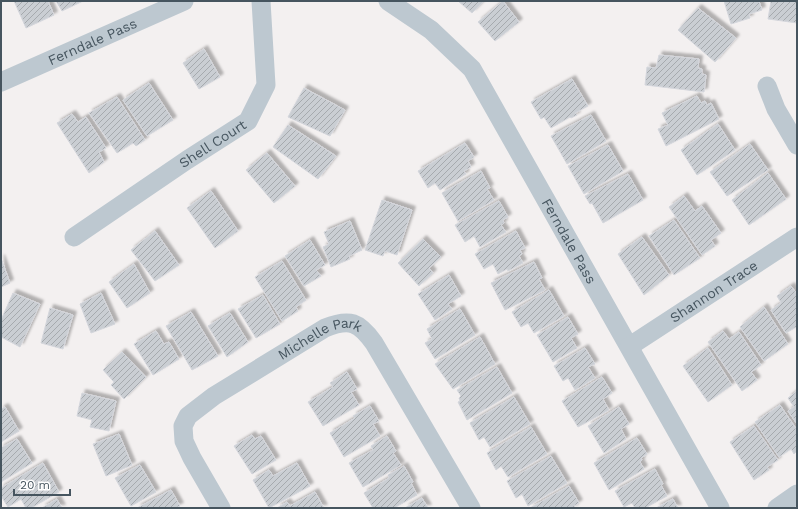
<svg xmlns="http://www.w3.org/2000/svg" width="798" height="509" font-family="'Work Sans',sans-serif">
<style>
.building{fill:url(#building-hatch);stroke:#d4d6dc;filter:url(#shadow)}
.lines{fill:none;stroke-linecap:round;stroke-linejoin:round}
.street{stroke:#bdc8d0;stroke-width:19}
.labels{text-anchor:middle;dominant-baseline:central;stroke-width:3;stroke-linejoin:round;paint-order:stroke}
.street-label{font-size:14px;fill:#46555f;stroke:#fff}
</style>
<defs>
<pattern id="building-hatch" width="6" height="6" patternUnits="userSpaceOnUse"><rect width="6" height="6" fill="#caced3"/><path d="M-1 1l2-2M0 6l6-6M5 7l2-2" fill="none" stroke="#a6aaae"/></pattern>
<filter id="shadow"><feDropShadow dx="3.5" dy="-3.5" stdDeviation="1" flood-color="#0004"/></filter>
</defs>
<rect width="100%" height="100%" fill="#f3f0f0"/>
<!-- building -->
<path class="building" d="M14 1H48L54 15 26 28Z
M56 1H83L62 11Z
M458 1H484L472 13Z
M503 1 519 22 495 41 478 22Z
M724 1H759L762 10 749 14 750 18 731 24Z
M771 1H797V23L768 19Z
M698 8 736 38 715 62 678 30Z
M204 49 220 77 199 89 183 63Z
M659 55 699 59 698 68 702 69V74L706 75 704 92 645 85 647 67 656 68Z
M572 79 588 106 575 113 577 115 571 118 570 117 551 128 544 117 541 119 531 102Z
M149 83 173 120 147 136 123 100Z
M304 88 345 110 330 136 288 117Z
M697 96 701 103 705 101 707 105 711 103 719 119 666 146 658 129 668 125 662 113Z
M117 97 145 140 136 146 133 143 117 153 89 113Z
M72 114 78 122 86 117 106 148 99 152 104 162 89 173 57 123Z
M591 115 606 141 567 164 551 136Z
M718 124 735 150 697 175 681 150Z
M288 125 336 156 318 179 273 147Z
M465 143 474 157 468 161 471 167 464 171 466 174 440 190 435 183 428 188 418 171Z
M750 144 768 170 727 196 710 172Z
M608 145 623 171 584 194 568 166Z
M267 153 295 186 274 203 246 170Z
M481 171 490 188 487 189 494 200 458 221 442 193Z
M768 173 786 199 749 225 732 200Z
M628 174 643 200 603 223 592 203 590 204 585 196Z
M211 191 238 231 215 248 187 208Z
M684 196 695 211 702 206 721 233 711 240 715 246 702 255 669 207Z
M382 200 412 210 397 255 385 251 383 256 365 250Z
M499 201 508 217 503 220 504 223 501 225 506 232 480 247 474 236 465 242 455 225Z
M674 220 700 258 674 275 649 236Z
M350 221 362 250 349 256 350 259 331 267 323 247 329 244 324 232Z
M155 231 179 265 155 281 131 250Z
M516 231 525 248 520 250 522 254 519 256 523 263 508 271 507 269 498 274 493 264 484 269 475 254Z
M642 237 669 275 644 295 618 254Z
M423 239 441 257 429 268 433 273 419 286 398 263Z
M310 240 325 265 316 270 321 276 304 286 285 256Z
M1 258 10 283 1 287Z
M282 261 306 300 296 307 298 311 282 321 255 277Z
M534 262 542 278 539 279 545 290 505 310 491 283Z
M134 264 150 293 127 308 109 282Z
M449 275 461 296 448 304 452 309 435 320 418 294Z
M791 286 797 294V328L796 327 786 333 771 310 781 303 777 296Z
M549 290 564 316 534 333 528 323 521 327 512 312Z
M13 293 40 304 20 347 1 337V320Z
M101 293 115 324 91 333 80 304Z
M263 295 280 324 256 338 238 309Z
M764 307 788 344 764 361 740 327Z
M50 308 73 315 63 349 41 343Z
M460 309 475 335 435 359 425 343 432 339 427 329Z
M191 312 218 356 192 370 166 326Z
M230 313 248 342 227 357 208 326Z
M568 317 578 334 571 338 577 348 553 362 537 335Z
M156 331 164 344 169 342 179 359 153 375 134 344Z
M723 331 729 339 739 332 761 365 751 372 757 380 742 391 708 342Z
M480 337 495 364 453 389 435 364Z
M585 348 595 364 588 367 595 378 575 390 568 378 563 381 554 366Z
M708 348 732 385 708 402 683 366Z
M122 352 146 377 124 399 111 385 114 382 103 370Z
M497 367 512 393 467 420 458 402 460 401 459 398 461 396 457 390Z
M347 372 357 389 351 392 359 405 323 426 308 402 333 387 330 383Z
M602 377 612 393 603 399 609 410 578 427 562 401Z
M797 391V424L788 411 794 407 788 398Z
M82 393 116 401 109 431 90 427 92 420 77 416Z
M514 397 530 424 490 447 484 437 479 440 470 423Z
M780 405 797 430V451L794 454 791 449 779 457 755 422Z
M370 406 379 421 373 424 380 436 344 457 330 433 355 418 353 416Z
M5 407 19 431 1 442V409Z
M619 407 629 424 621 429 626 439 604 453 588 426Z
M754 426 778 460 767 467 769 470 754 480 730 442Z
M531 427 547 454 508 477 501 466 496 470 487 453Z
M119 434 132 465 106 476 93 444Z
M252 435 255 439 261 436 276 460 252 474 234 446Z
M387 436 396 451 393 453 401 465 363 487 349 463 373 450 371 446Z
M637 438 647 454 641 458 642 460 640 462 644 469 609 490 594 463Z
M17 439 32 463 1 482V448Z
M551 456 567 483 528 506 522 494 516 498 507 481Z
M43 463 59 492 31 508H26L21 499 8 507 1 496V488Z
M297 463 310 486 269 508 253 480 269 470 273 476Z
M140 465 156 492 131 506 115 478Z
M404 466 413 482 411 483 417 495 394 508H373L364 493 389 478 388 475Z
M655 469 663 484 661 485 667 496 645 508H635L632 503 624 507 615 491Z
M569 486 579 503 574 506 575 508H530Z
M171 490 180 506 175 508H137Z
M315 492 324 508H277L287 502 290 506Z
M422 498 428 508H405Z
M57 499 62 508H42Z
M673 499 678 508H656Z"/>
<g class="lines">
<!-- street -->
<g class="street">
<path id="s1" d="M388 1 431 30 472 69 720 508"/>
<path id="s2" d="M1 82 184 1"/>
<path d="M767 86 776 109 797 145"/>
<path id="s3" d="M74 237 187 160 248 121 266 85 261 1"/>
<path id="s4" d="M630 346 797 237"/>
<path id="s5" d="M221 508 192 458 184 441 183 426 188 416 214 396 325 328C350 318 359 322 374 343L471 508"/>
<path d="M777 508 797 494"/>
</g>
</g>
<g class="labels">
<!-- street labels -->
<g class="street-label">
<text stroke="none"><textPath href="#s2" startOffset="100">Ferndale Pass</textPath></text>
<text stroke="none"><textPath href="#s3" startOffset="167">Shell Court</textPath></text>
<text stroke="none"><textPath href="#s1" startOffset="306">Ferndale Pass</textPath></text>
<text stroke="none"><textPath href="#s4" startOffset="100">Shannon Trace</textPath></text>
<text stroke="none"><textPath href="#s5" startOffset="258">Michelle Park</textPath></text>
</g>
</g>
<!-- border -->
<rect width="798" height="509" fill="none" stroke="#46555f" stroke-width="4"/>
<!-- scale -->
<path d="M14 489v6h56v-6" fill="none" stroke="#46555f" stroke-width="2"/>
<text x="20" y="489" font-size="12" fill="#46555f" stroke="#ffffff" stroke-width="3" paint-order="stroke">20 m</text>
</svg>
